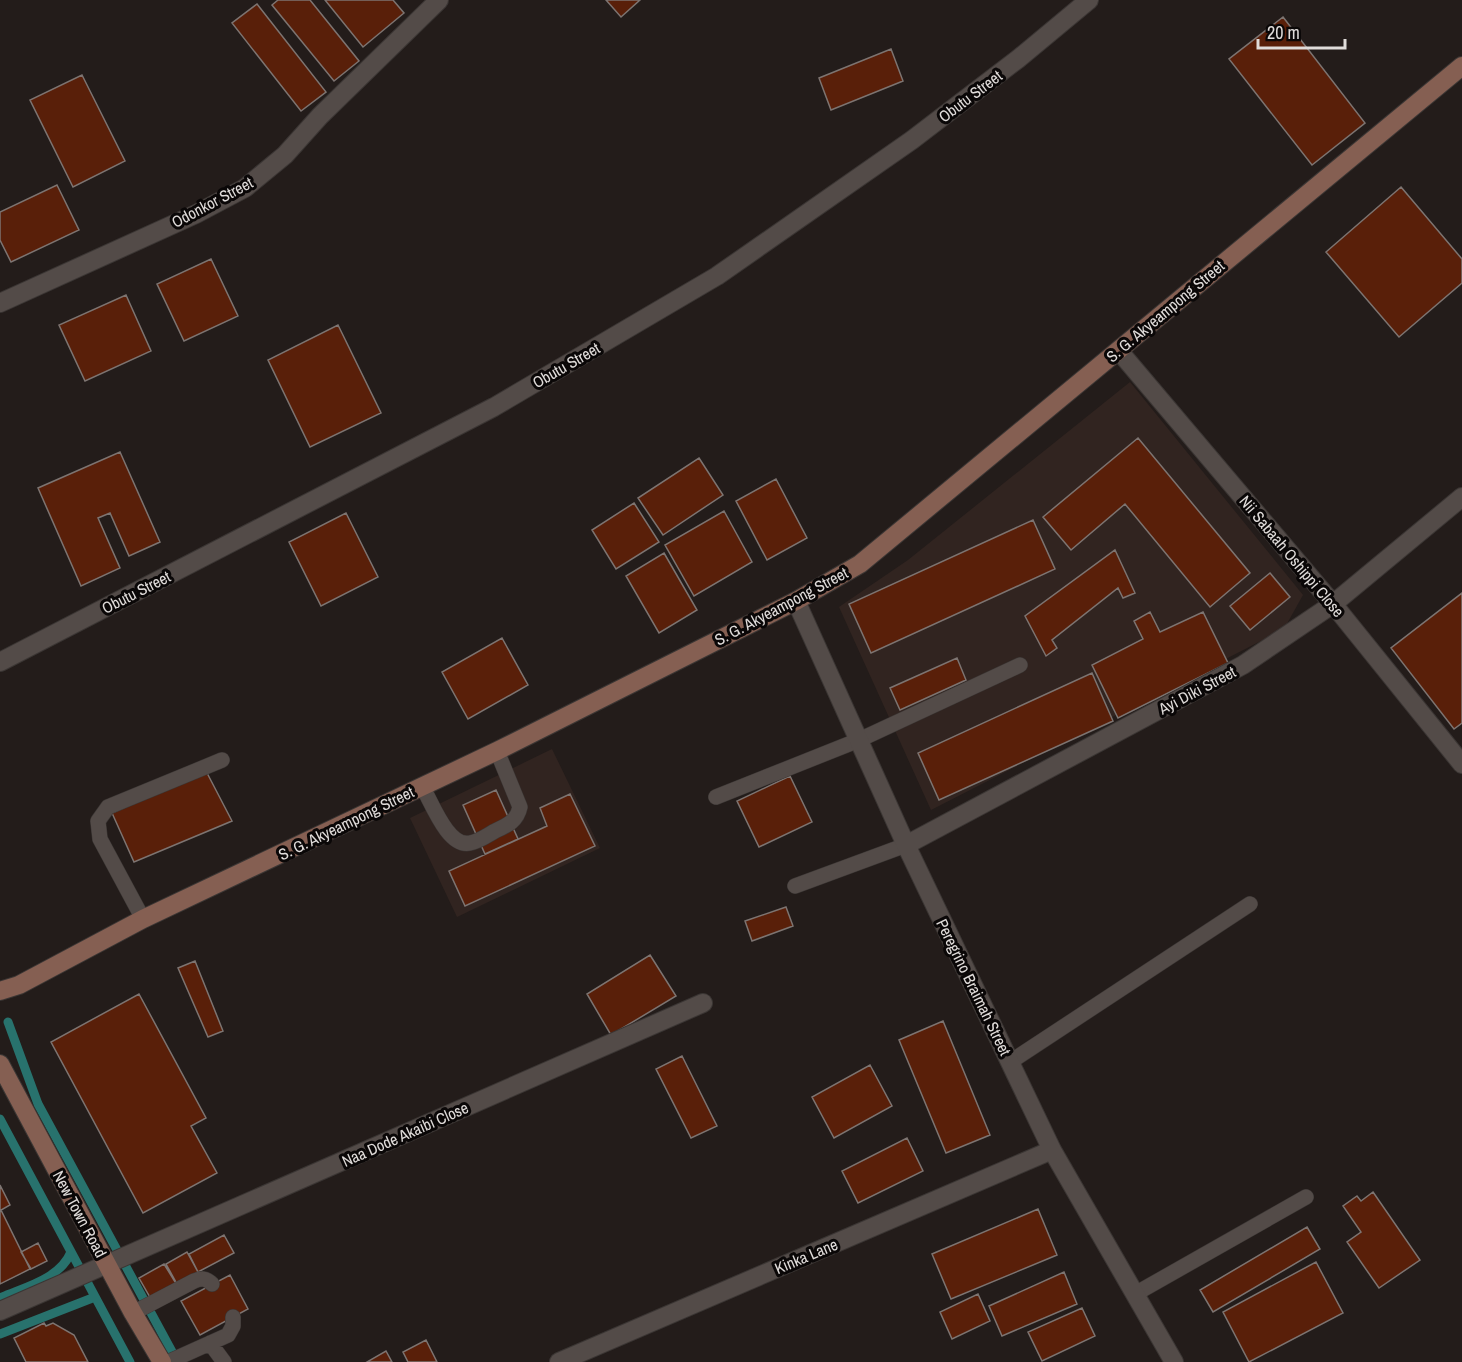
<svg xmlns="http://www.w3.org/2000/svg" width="1462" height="1362" font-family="'Archivo Narrow',sans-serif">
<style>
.built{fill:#312420}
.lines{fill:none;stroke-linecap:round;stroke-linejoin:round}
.stream{stroke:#28726d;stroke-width:9}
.building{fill:#591f09;stroke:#7d7471;stroke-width:1.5}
.lane-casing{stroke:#3b3634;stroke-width:16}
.street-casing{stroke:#3b3634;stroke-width:20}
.secondary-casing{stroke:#3b3634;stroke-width:20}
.lane{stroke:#534b48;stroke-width:15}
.street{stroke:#534b48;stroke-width:18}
.secondary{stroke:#855f52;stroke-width:18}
.labels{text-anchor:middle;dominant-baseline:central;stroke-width:6;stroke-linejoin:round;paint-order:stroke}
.street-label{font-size:16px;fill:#e0dcda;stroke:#0a0707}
</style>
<rect width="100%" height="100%" fill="#231c1a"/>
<!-- built -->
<path class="built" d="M1130 382 1303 595 1284 629 931 810 839 607 908 560Z
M552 749 600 848 457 917 410 818Z"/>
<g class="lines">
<!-- stream -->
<path class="stream" d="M8 1022 38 1104 177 1361
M0 1119 130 1362
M0 1298C25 1287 60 1279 71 1252
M0 1334 95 1297"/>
</g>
<!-- building -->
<path class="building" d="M278 0H310L359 61 334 81 272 5Z
M325 0H393L404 13 363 47Z
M606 0H640L621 17Z
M257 4 326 92 301 111 232 23Z
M1283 17 1365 123 1312 165 1229 59Z
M891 49 903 81 831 110 819 78Z
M82 75 125 161 73 187 30 100Z
M57 185 79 230 11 262 0 240V212Z
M1401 187 1462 259V283L1399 337 1326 252Z
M211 259 238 316 184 341 157 284Z
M126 295 151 351 85 381 59 325Z
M338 325 381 413 310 447 268 360Z
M1138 438 1250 573 1210 607 1125 504 1071 550 1043 517Z
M120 452 160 542 129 556 110 513 98 518 120 568 81 586 38 488Z
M699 458 723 495 663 535 638 498Z
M776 479 807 538 767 560 736 501Z
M634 503 659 542 616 569 592 530Z
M724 511 752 562 694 596 665 545Z
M346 513 378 577 321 606 289 542Z
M1033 520 1055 569 871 653 849 604Z
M1115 550 1135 593 1123 598 1118 588 1052 640 1057 648 1046 656 1025 616Z
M664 553 697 610 659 633 626 576Z
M1270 573 1290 597 1250 630 1230 606Z
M1462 593V723L1454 729 1391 648Z
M1150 612 1160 632 1203 612 1228 663 1118 718 1092 665 1143 639 1134 621Z
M502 638 528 685 468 719 442 672Z
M957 658 966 680 900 710 890 688Z
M1092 673 1113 721 939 800 918 753Z
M206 771 232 821 134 862 112 813Z
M790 776 812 822 759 847 737 801Z
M496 790 518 839 485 854 463 805Z
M570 794 595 846 465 906 449 871 547 826 540 808Z
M786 907 793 926 752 941 745 921Z
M650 955 676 996 611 1035 587 994Z
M195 961 223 1031 208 1037 178 968Z
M139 994 206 1118 191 1126 217 1173 143 1213 51 1042Z
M943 1021 990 1135 946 1153 899 1040Z
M682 1056 717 1126 691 1138 656 1069Z
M870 1065 892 1106 834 1138 812 1097Z
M907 1138 923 1171 858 1203 842 1171Z
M0 1185 10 1205 1 1210 30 1269 0 1284Z
M1373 1192 1420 1260 1379 1288 1347 1242 1361 1232 1343 1206 1357 1196 1361 1201Z
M1038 1209 1057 1255 951 1299 932 1254Z
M1307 1227 1320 1249 1213 1312 1200 1290Z
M224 1235 234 1253 198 1272 189 1254Z
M38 1243 47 1261 31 1269 21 1252Z
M187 1252 198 1272 177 1284 166 1264Z
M1316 1262 1343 1313 1249 1362 1223 1312Z
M164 1264 177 1285 151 1299 139 1278Z
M1064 1272 1077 1304 1002 1336 989 1306Z
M230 1275 248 1309 200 1335 181 1301Z
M978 1294 990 1321 952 1339 940 1312Z
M1082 1308 1095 1336 1042 1361 1028 1332Z
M44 1323 46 1326 53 1323 74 1335 88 1362H26L14 1338Z
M426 1340 437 1362H408L403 1352Z
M386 1351 392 1362H367Z"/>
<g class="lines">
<defs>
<path id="lane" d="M422 786C432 803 448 848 470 843 478 842 488 835 495 831 508 825 517 821 520 807L497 751
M716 797 859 740 1020 665
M795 886 906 845
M143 919 100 839 98 821 108 807 222 760
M1010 1062 1250 904
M1135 1294 1306 1197
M133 1313 194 1281C202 1278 206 1278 212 1284
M210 1343 224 1362
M168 1362 228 1335 233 1326V1317"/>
<path id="street" d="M0 303 196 214 245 188 285 155 320 116 439 0
M1119 351 1333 604 1462 764
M796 601 906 845 1052 1150 1174 1362
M0 662 494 407 717 276 912 140 1018 59 1089 0
M906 845 1243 665 1333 604 1462 497
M0 1311 703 1003
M559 1362 1052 1150"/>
<path id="secondary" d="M0 991 19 985 143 919 497 751 796 601 860 564 1462 66
M0 1064 133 1313 162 1362"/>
</defs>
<!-- lane casing -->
<use href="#lane" class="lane-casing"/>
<!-- street casing -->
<use href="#street" class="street-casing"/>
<!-- secondary casing -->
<use href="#secondary" class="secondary-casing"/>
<!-- lane -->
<use href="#lane" class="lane"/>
<!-- street -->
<use href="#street" class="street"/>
<!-- secondary -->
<use href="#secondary" class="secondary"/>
</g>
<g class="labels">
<!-- street labels -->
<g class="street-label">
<text transform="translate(970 96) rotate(-37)">Obutu Street</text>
<text transform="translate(212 202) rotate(-28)">Odonkor Street</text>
<text transform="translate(1165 311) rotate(-40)">S. G. Akyeampong Street</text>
<text transform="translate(566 365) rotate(-30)">Obutu Street</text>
<text transform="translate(1292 556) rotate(50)">Nii Sabaah Oshippi Close</text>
<text transform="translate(136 592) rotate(-27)">Obutu Street</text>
<text transform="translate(781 606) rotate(-28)">S. G. Akyeampong Street</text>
<text transform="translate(1197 690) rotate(-28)">Ayi Diki Street</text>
<text transform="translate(346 823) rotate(-26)">S. G. Akyeampong Street</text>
<text transform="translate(974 987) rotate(64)">Peregrino Braimah Street</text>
<text transform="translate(405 1134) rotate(-24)">Naa Dode Akaibi Close</text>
<text transform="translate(80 1214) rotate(62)">New Town Road</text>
<text transform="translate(806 1256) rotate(-23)">Kinka Lane</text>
</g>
</g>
<!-- scale -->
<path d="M1258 39v9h87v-9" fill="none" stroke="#e0dcda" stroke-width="3"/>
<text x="1267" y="39" font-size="18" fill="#e0dcda" stroke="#0a0707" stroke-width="4.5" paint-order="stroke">20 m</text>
</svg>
